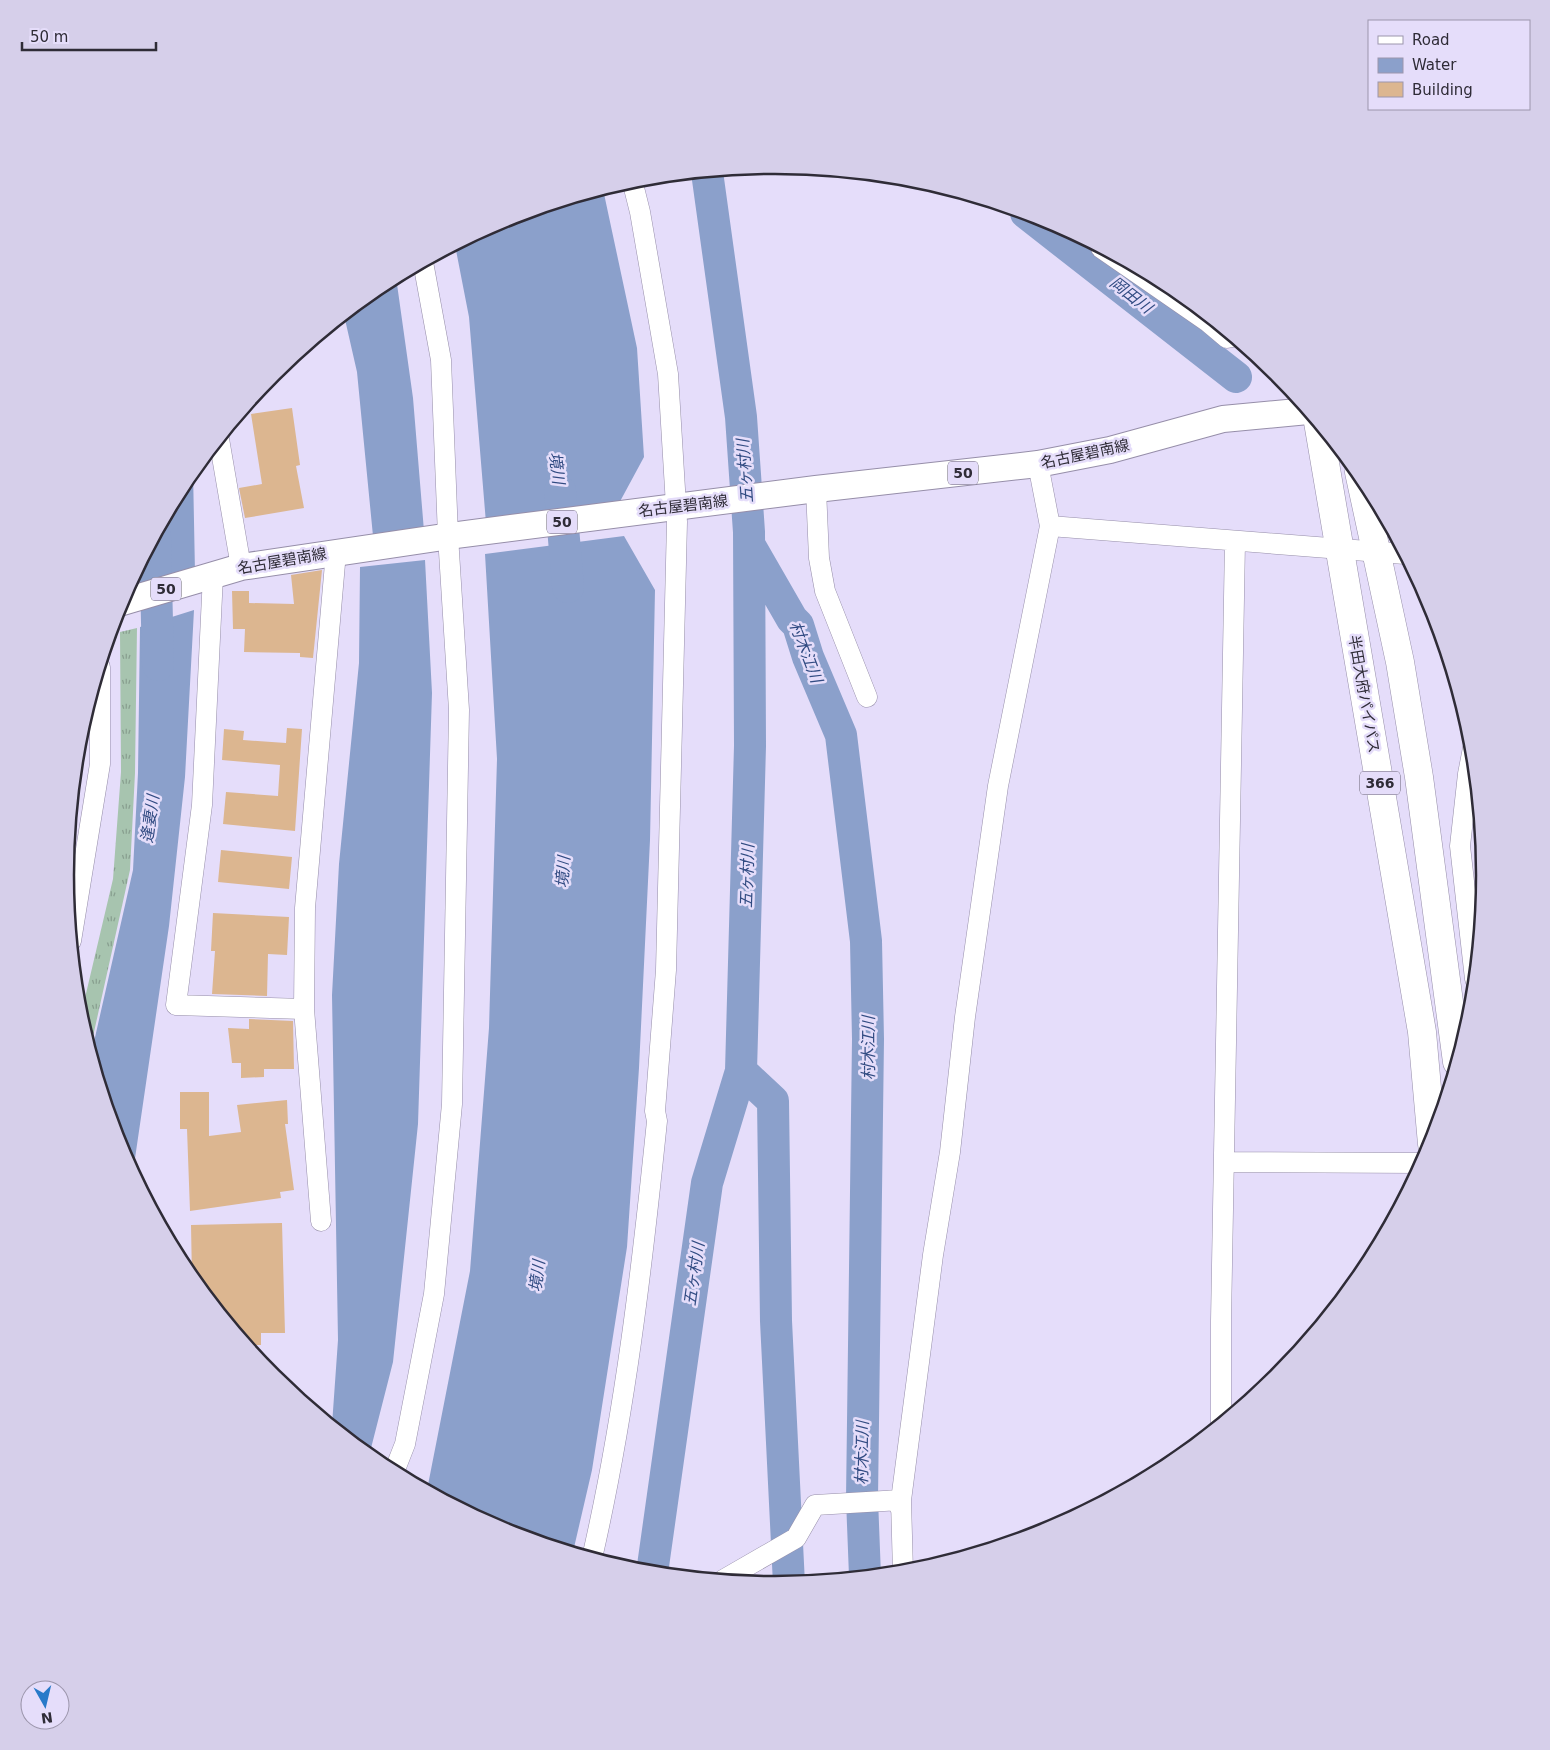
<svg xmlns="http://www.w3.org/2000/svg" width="1550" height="1750" font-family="'DejaVu Sans','Noto Sans JP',sans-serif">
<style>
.grass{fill:url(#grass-tufts)}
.water{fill:#8ba0cb}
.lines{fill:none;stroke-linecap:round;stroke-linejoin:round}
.river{stroke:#8ba0cb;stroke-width:32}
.building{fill:#dcb690}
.minor-casing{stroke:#968ea9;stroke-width:21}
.major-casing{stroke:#968ea9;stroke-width:28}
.highway-casing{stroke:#968ea9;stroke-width:29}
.minor{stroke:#fff;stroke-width:20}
.major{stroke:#fff;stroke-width:26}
.highway{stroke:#fff;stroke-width:28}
.labels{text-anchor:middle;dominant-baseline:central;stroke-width:5;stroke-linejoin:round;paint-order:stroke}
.shield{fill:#e5ddfa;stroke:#666172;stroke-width:1}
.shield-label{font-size:14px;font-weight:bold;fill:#2f2c37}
.street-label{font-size:15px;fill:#2f2c37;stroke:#e5ddfa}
.water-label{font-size:16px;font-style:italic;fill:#314b82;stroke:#e5ddfa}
.rim{fill:none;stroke:#2f2c37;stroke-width:2.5}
</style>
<defs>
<pattern id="grass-tufts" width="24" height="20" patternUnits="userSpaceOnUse" patternTransform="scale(1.25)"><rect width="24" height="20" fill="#a7c4af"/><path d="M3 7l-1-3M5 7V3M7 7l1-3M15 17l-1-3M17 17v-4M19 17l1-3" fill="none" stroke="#889f8f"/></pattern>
</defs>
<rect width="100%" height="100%" fill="#e5ddfa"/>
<!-- grass -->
<path class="grass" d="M137 628 135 773 130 870 90 1050 80 1019 113 879 121 772 120 632Z"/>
<!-- water -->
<path class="water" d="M603 189 637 348 644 457 617 507 486 523 469 317 455 245 504 219Z
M396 277 413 398 424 531 373 536 357 372 344 315 381 285Z
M193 470 195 573 141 589 140 564 185 480Z
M624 536 655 590 650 840 639 1068 627 1247 592 1470 573 1552 503 1531 427 1490 470 1271 489 1028 497 759 485 554Z
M425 560 432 693 418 1124 393 1362 369 1456 332 1425 338 1340 332 995 339 864 359 663 360 567Z
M194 610 185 777 169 926 133 1172 119 1146 91 1055 133 870 138 773 140 627Z"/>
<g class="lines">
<!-- river -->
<path class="river" d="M1026 213 1236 377
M560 491 568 587
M155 536 158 665
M750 546 792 619 798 625 808 657 841 735 866 941 868 1039 862 1499 865 1576
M741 1071 773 1101 776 1321 789 1584
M652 1573 707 1183 741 1071 750 746 749 532 741 417 707 172"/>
</g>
<!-- building -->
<path class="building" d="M292 408 300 465 296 466 304 508 245 518 239 488 262 484 251 414Z
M322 570 313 658 300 657V653L244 652 245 629H233L232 591H249V603L294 604 291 575Z
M287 728 302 729 295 831 223 824 226 792 278 796 280 765 222 760 224 729 244 731 243 740 286 743Z
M221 850 292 857 289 889 218 882Z
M213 913 289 917 287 955 268 954 267 996 212 994 215 951H211Z
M249 1019 293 1021 294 1069H264V1077L241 1078V1063H232L228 1028 249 1029Z
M180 1092H209V1136L241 1132 237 1105 287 1100 288 1124H285L294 1190 280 1192 281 1198 190 1211 187 1129H180Z
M282 1223 285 1333H261V1345H247L192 1278 191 1225Z"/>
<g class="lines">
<defs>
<path id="minor" d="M1101 248 1208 322 1227 338 1233 337
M219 439 241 567
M816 489 819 558 825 591 867 697
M1050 526 1405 554
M213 575 202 805 176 1005 304 1009
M1468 774 1473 748
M71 941 100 764V667
M1475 979 1460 846 1468 774H1475
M1224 1162 1422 1163
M321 1221 304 1009 305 908 336 552
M1221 1423V1321L1235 542
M394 1472 405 1444 434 1294 452 1104 459 710 448 536 441 360 423 262
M900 1508 933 1255 950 1152 965 1017 998 786 1050 526 1038 464
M592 1558C625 1414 642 1268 657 1121L655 1111 666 970 677 522 668 374 640 212 632 180
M723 1580 796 1538 815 1505 901 1500 903 1572"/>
<path id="major" d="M119 603 241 567 457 535 816 489 1038 464 1110 450 1223 419 1308 411"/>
<path id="highway" d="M1318 422 1422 1032 1432 1144
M1359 472 1400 662 1419 777 1457 1062"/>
</defs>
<!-- minor casing -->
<use href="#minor" class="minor-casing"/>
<!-- major casing -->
<use href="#major" class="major-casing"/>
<!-- highway casing -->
<use href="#highway" class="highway-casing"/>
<!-- minor -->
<use href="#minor" class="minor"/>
<!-- major -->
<use href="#major" class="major"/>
<!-- highway -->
<use href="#highway" class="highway"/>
</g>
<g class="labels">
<!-- shield labels -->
<g class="shield">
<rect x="948" y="461.5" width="30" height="23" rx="4"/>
<rect x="547" y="510.5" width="30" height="23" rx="4"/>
<rect x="151" y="577.5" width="30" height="23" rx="4"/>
<rect x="1360" y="771.5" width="40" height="23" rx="4"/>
</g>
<g class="shield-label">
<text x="963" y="473">50</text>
<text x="562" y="522">50</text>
<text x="166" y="589">50</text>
<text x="1380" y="783">366</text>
</g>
<!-- street labels -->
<g class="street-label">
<text transform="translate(1085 454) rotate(-12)">名古屋碧南線</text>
<text transform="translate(683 506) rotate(-7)">名古屋碧南線</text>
<text transform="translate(282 561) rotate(-10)">名古屋碧南線</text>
<text transform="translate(1364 694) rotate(80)">半田大府パイパス</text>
</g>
<!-- water labels -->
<g class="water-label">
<text transform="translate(1131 295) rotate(38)">岡田川</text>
<text transform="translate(557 468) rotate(83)">境川</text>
<text transform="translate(745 471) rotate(-94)">五ヶ村川</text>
<text transform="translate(806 652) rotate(69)">村木江川</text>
<text transform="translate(150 819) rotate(-82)">逢妻川</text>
<text transform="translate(563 872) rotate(-86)">境川</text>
<text transform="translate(747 876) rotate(-88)">五ヶ村川</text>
<text transform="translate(868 1048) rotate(-90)">村木江川</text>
<text transform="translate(694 1274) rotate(-82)">五ヶ村川</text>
<text transform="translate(537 1276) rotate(-83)">境川</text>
<text transform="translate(862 1453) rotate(-89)">村木江川</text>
</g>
</g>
<!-- crop -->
<path d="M0 0H1550V1750H0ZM74 875a701 701 0 1 1 1402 0a701 701 0 1 1-1402 0Z" fill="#d6cfea" fill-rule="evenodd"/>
<path class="rim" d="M74 875a701 701 0 1 1 1402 0a701 701 0 1 1-1402 0Z"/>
<!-- legend -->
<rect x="1368" y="20" width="162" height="90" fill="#e5ddfa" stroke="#9c96ac"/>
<rect x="1378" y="36" width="25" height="8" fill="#ffffff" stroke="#9c96ac"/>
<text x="1412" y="45" font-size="15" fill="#2f2c37">Road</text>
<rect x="1378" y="58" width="25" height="15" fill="#8ba0cb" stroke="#9c96ac"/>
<text x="1412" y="70" font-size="15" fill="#2f2c37">Water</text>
<rect x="1378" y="82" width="25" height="15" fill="#dcb690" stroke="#9c96ac"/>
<text x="1412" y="95" font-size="15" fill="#2f2c37">Building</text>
<!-- north arrow -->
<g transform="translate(45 1705) rotate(172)"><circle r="24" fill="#e5ddfa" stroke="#9c96ac"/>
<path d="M0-4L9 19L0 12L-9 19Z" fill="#287ac9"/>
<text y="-8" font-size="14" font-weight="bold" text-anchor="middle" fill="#2f2c37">N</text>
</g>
<!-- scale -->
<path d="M22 42v8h134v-8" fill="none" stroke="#2f2c37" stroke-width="2.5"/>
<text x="30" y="42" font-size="15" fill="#2f2c37" stroke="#e5ddfa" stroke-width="4" paint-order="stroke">50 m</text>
</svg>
